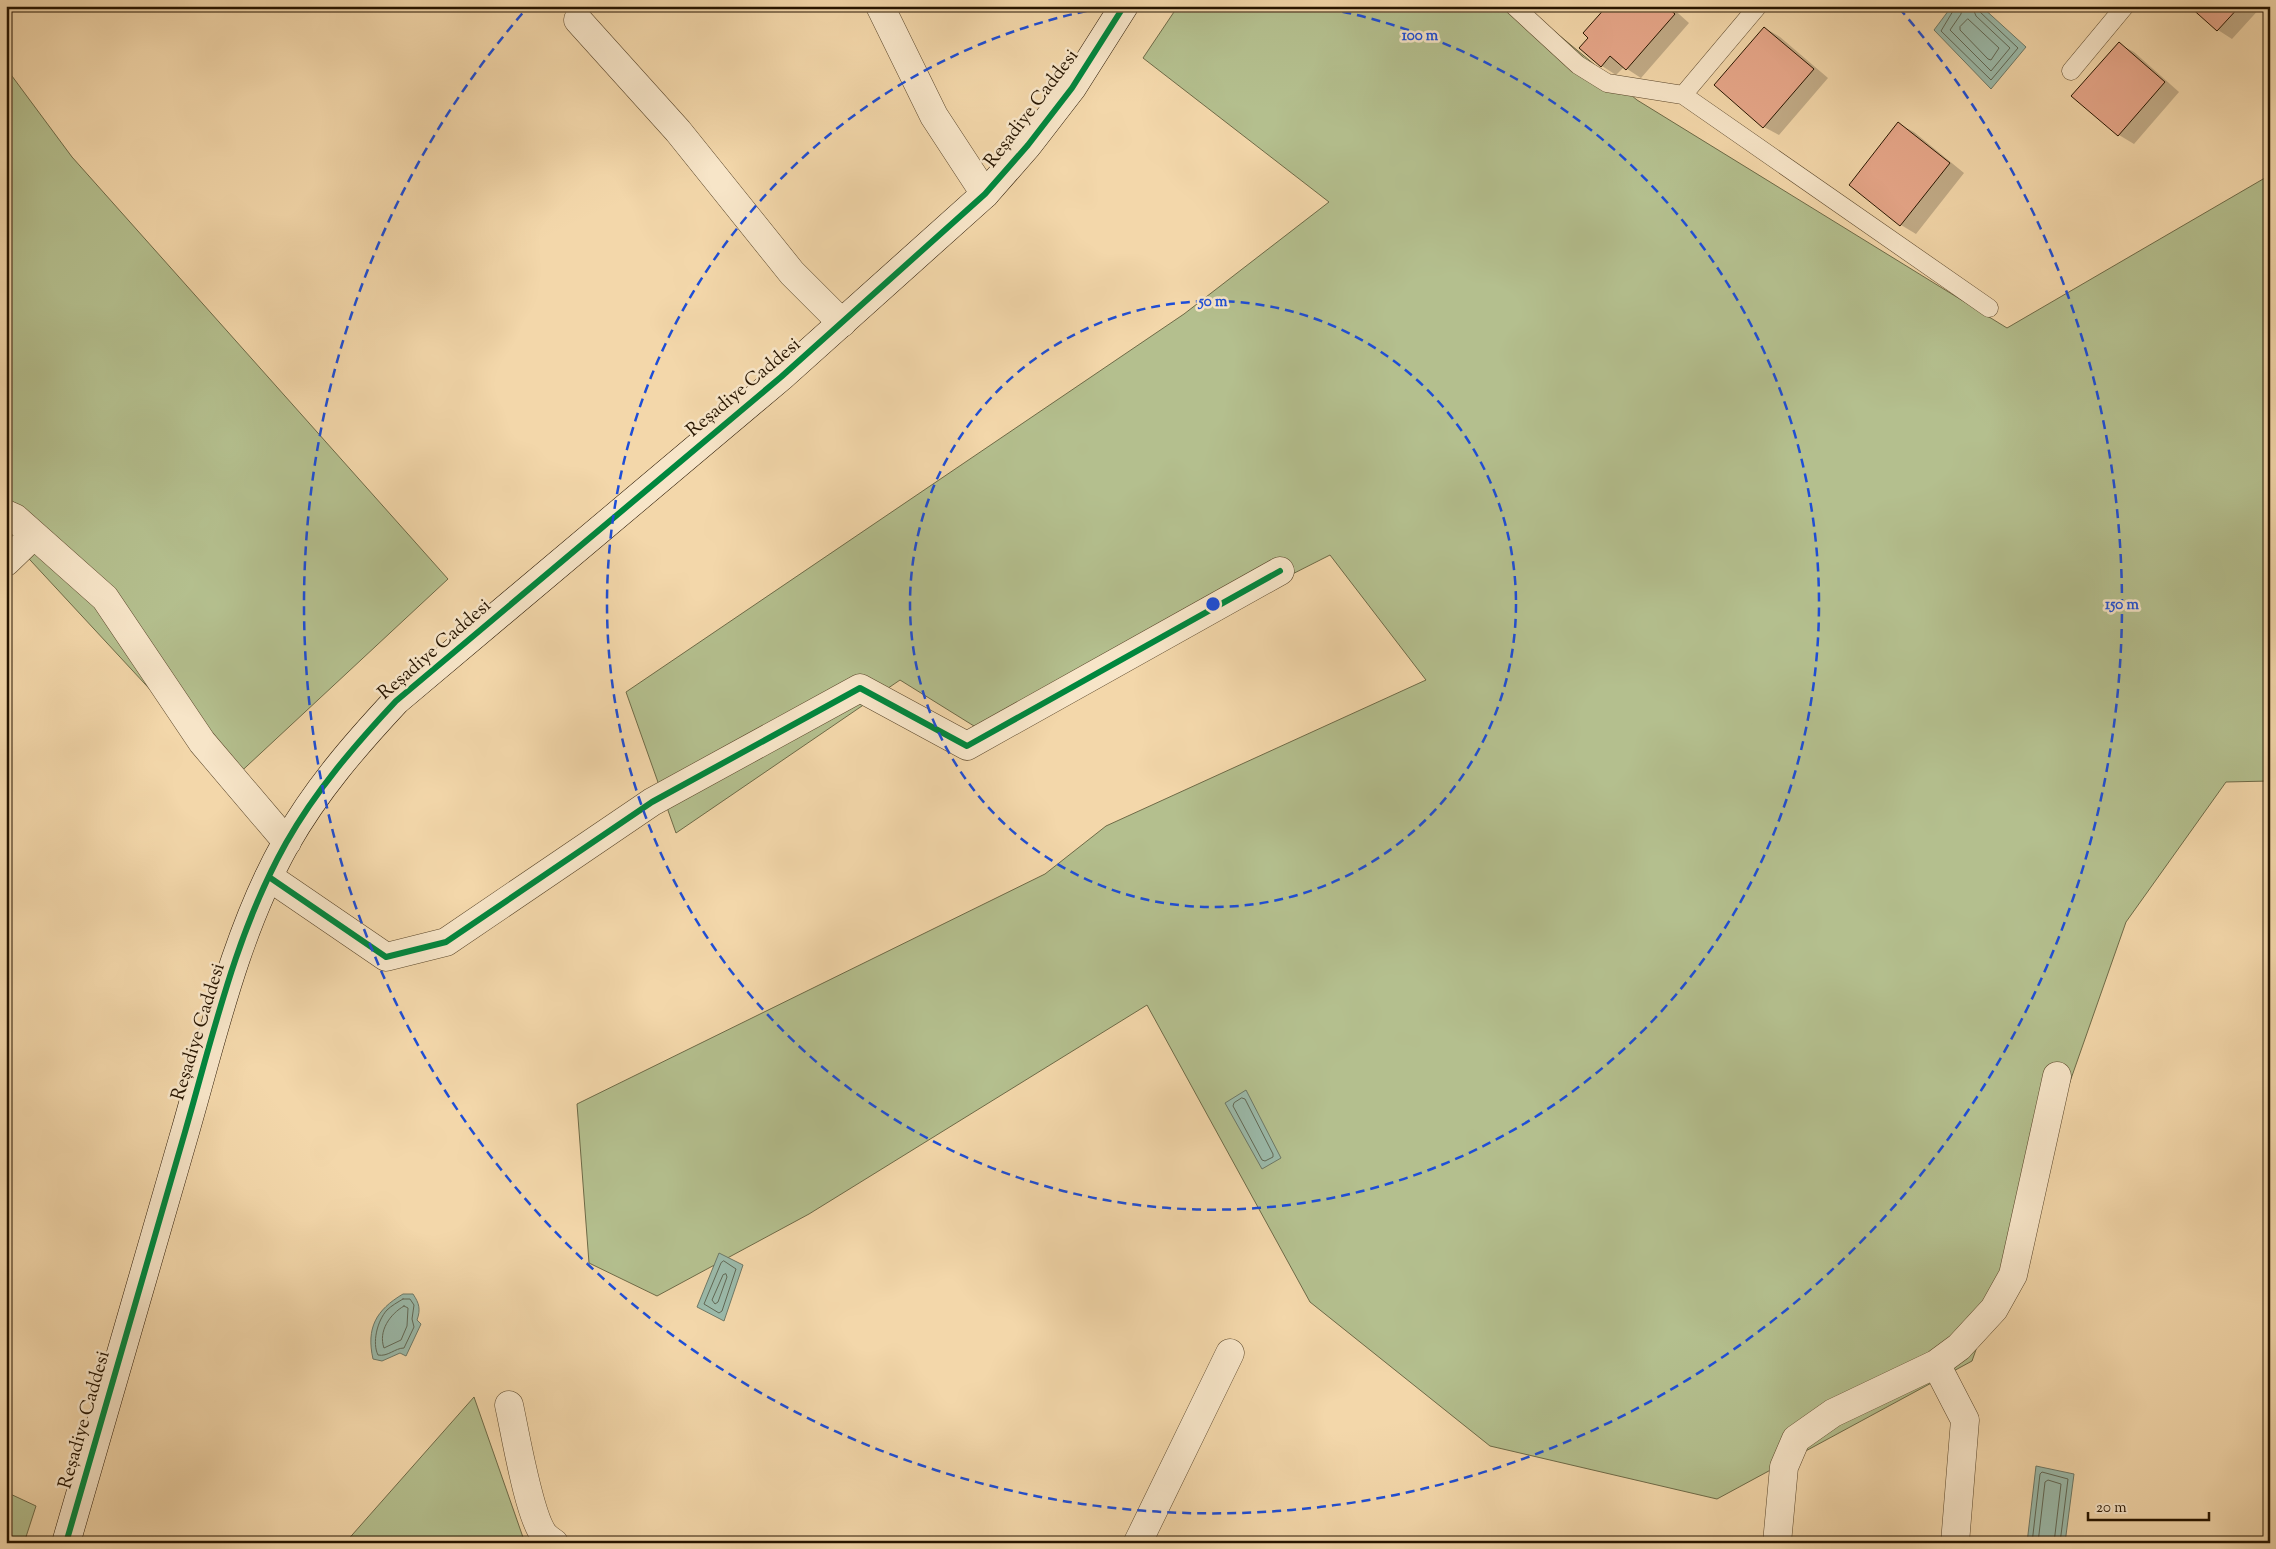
<svg xmlns="http://www.w3.org/2000/svg" width="2276" height="1549" font-family="'Sorts Mill Goudy',serif">
<style>
.green{fill:#b4bf8e;stroke:#6e6a47}
.water{fill:#9bbaaa;stroke:#6d7866}
.shadow{fill:#0003}
.lines{fill:none;stroke-linecap:round;stroke-linejoin:round}
.shore{stroke:#616855;stroke-width:1}
.building{fill:#e7a78a;stroke:#271500}
.lane-casing{stroke:#5a462a;stroke-width:19}
.street-casing{stroke:#5a462a;stroke-width:29}
.secondary-casing{stroke:#271500;stroke-width:29}
.lane{stroke:#f7e5c8;stroke-width:18}
.street{stroke:#f7e5c8;stroke-width:28}
.secondary{stroke:#f7e5c8;stroke-width:28}
.cycleway-casing{stroke:#f7e5c8;stroke-width:9}
.cycleway{stroke:#00873e;stroke-width:6}
.ring{fill:none;stroke:#1d4ed8;stroke-width:2.5;stroke-dasharray:9 6}
.labels{text-anchor:middle;dominant-baseline:central;stroke-width:5;stroke-linejoin:round;paint-order:stroke}
.street-label{font-size:19px;fill:#271500;stroke:#f7e5c8}
.centre{fill:#1d4ed8;stroke:#f7e5c8;stroke-width:2.5}
.ring-label{font-size:15px;text-anchor:middle;font-weight:bold;fill:#1d4ed8;stroke:#f7e5c8;stroke-width:5;stroke-linejoin:round;paint-order:stroke}
</style>
<rect width="100%" height="100%" fill="#f3d7aa"/>
<filter id="stains"><feTurbulence type="fractalNoise" baseFrequency=".004" numOctaves="4"/><feColorMatrix values="0 0 0 0 .2 0 0 0 0 .09 0 0 0 0 .02 0 0 0 .5 -.17"/></filter>
<radialGradient id="worn" r=".72"><stop offset=".6" stop-color="#630" stop-opacity="0"/><stop offset="1" stop-color="#630" stop-opacity=".3"/></radialGradient>
<!-- green -->
<path class="green" d="M1178 6H1524L1637 100 2007 328 2270 175V781L2226 782 2126 922 1972 1361 1717 1499 1490 1446 1310 1302 1147 1005 809 1214 657 1296 589 1263 577 1104 1045 874 1106 826 1426 680 1330 555 982 731 900 680 676 833 626 692 1184 314 1329 202 1143 58Z
M6 68 72 157 448 579 233 779 6 534Z
M474 1397 525 1543H345Z
M6 1492 36 1506 24 1543H6Z"/>
<!-- water -->
<path class="water" d="M1952 6H1981L2026 47 1991 89 1934 30Z
M1246 1090 1281 1158 1262 1169 1225 1103Z
M719 1253 743 1265 724 1321 697 1307Z
M403 1294H413C419 1303 421 1309 417 1320L421 1324 406 1356 400 1353 382 1361 373 1359C366 1328 376 1310 403 1294Z
M2036 1466 2074 1474 2065 1543H2027Z"/>
<!-- shadow -->
<path class="shadow" d="M1608 6H1670L1689 23 1641 78 1624 67 1616 75 1602 66 1590 38Z
M2191 6H2262L2232 39 2218 30Z
M1765 28 1780 37 1828 78 1779 135 1764 127Z
M2119 44 2134 52 2179 92 2134 144 2119 135Z
M1899 124 1914 132 1964 173 1916 234 1901 225 1850 185Z"/>
<g class="lines">
<!-- shore -->
<path class="shore" d="M1956 6 1941 31 1991 80 2018 48 1980 12 1979 6
M1962 6 1961 14 1950 30 1991 71 2010 48 1976 16 1972 6
M1968 19 1999 48 1991 60 1988 59 1960 30V27Z
M1242 1098 1245 1099 1273 1154V1157L1265 1161 1262 1160 1233 1106 1234 1103Z
M724 1261 736 1269 722 1311 719 1313 704 1304 721 1263Z
M726 1274 727 1277 718 1302 715 1304 712 1300 723 1275Z
M403 1299H410L414 1305 412 1319 414 1327 404 1348C395 1348 388 1357 378 1355 372 1343 377 1321 387 1310 391 1306 398 1302 403 1299Z
M404 1306 408 1308 407 1326 401 1340 384 1348C378 1331 390 1314 404 1306Z
M2032 1543 2040 1474 2042 1472 2068 1479 2060 1543
M2038 1543 2045 1482 2048 1480 2061 1484 2054 1543"/>
</g>
<!-- building -->
<path class="building" d="M1607 6H1666L1675 14 1626 70 1610 56 1601 67 1579 48 1588 38 1583 33Z
M2189 6H2240L2217 31Z
M1764 27 1814 69 1763 128 1714 85Z
M2119 42 2165 82 2118 136 2071 96Z
M1898 122 1950 163 1900 226 1849 185Z"/>
<g class="lines">
<defs>
<path id="lane" d="M1514 6 1578 65 1607 83 1683 95 1989 308
M2071 71 2125 6
M1683 95 1758 6"/>
<path id="street" d="M880 6 934 116 985 194
M578 20 678 131 792 273 842 323
M6 514 15 518 105 598 202 742 287 842
M6 562 34 535
M269 877 386 957 446 942 652 802 860 688 967 746 1280 571
M1936 1364 1965 1420 1955 1543
M509 1405C515 1431 529 1518 545 1536 547 1538 551 1541 554 1543
M1138 1542 1230 1353
M1777 1543 1784 1467 1796 1439 1833 1413 1936 1364 1959 1347 1994 1309 2013 1275 2057 1076"/>
<path id="secondary" d="M66 1543C105 1406 145 1269 185 1132 213 1035 236 932 286 843 316 790 355 745 396 701L781 377 985 194 1028 145 1072 88 1124 6"/>
</defs>
<!-- lane casing -->
<use href="#lane" class="lane-casing"/>
<!-- street casing -->
<use href="#street" class="street-casing"/>
<!-- secondary casing -->
<use href="#secondary" class="secondary-casing"/>
<!-- lane -->
<use href="#lane" class="lane"/>
<!-- street -->
<use href="#street" class="street"/>
<!-- secondary -->
<use href="#secondary" class="secondary"/>
<defs>
<path id="cycleway" d="M269 877 386 957 446 942 652 802 860 688 967 746 1280 571
M66 1543C105 1406 145 1269 185 1132 213 1035 236 932 286 843 316 790 355 745 396 701L781 377 985 194 1028 145 1072 88 1124 6"/>
</defs>
<!-- cycleway casing -->
<use href="#cycleway" class="cycleway-casing"/>
<!-- cycleway -->
<use href="#cycleway" class="cycleway"/>
</g>
<!-- distance rings -->
<g class="ring">
<circle cx="1213" cy="604" r="303"/>
<path d="M1313 6A606 606 0 1 1 1113 6"/>
<path d="M1899 8A909 909 0 1 1 527 8"/>
</g>
<g class="labels">
<!-- street labels -->
<g class="street-label">
<text transform="translate(1032 109) rotate(-53)">Reşadiye Caddesi</text>
<text transform="translate(744 388) rotate(-40)">Reşadiye Caddesi</text>
<text transform="translate(435 650) rotate(-41)">Reşadiye Caddesi</text>
<text transform="translate(199 1032) rotate(-73)">Reşadiye Caddesi</text>
<text transform="translate(85 1420) rotate(-74)">Reşadiye Caddesi</text>
</g>
</g>
<circle cx="1213" cy="604" r="8" class="centre"/>
<g class="ring-label">
<text x="1420" y="40">100 m</text>
<text x="1213" y="306">50 m</text>
<text x="2122" y="609">150 m</text>
</g>
<!-- margin -->
<rect width="2276" height="1549" fill="none" stroke="#f3d7aa" stroke-width="25"/>
<rect x="8" y="8" width="2261" height="1534" fill="none" stroke="#271500" stroke-width="2.5"/>
<rect x="12" y="12" width="2251" height="1524" fill="none" stroke="#271500"/>
<!-- scale -->
<path d="M2088 1512v8h121v-8" fill="none" stroke="#271500" stroke-width="2.5"/>
<text x="2096" y="1512" font-size="15" fill="#271500" stroke="#f7e5c8" stroke-width="4" paint-order="stroke">20 m</text>
<rect width="100%" height="100%" filter="url(#stains)"/>
<rect width="100%" height="100%" fill="url(#worn)"/>
</svg>
